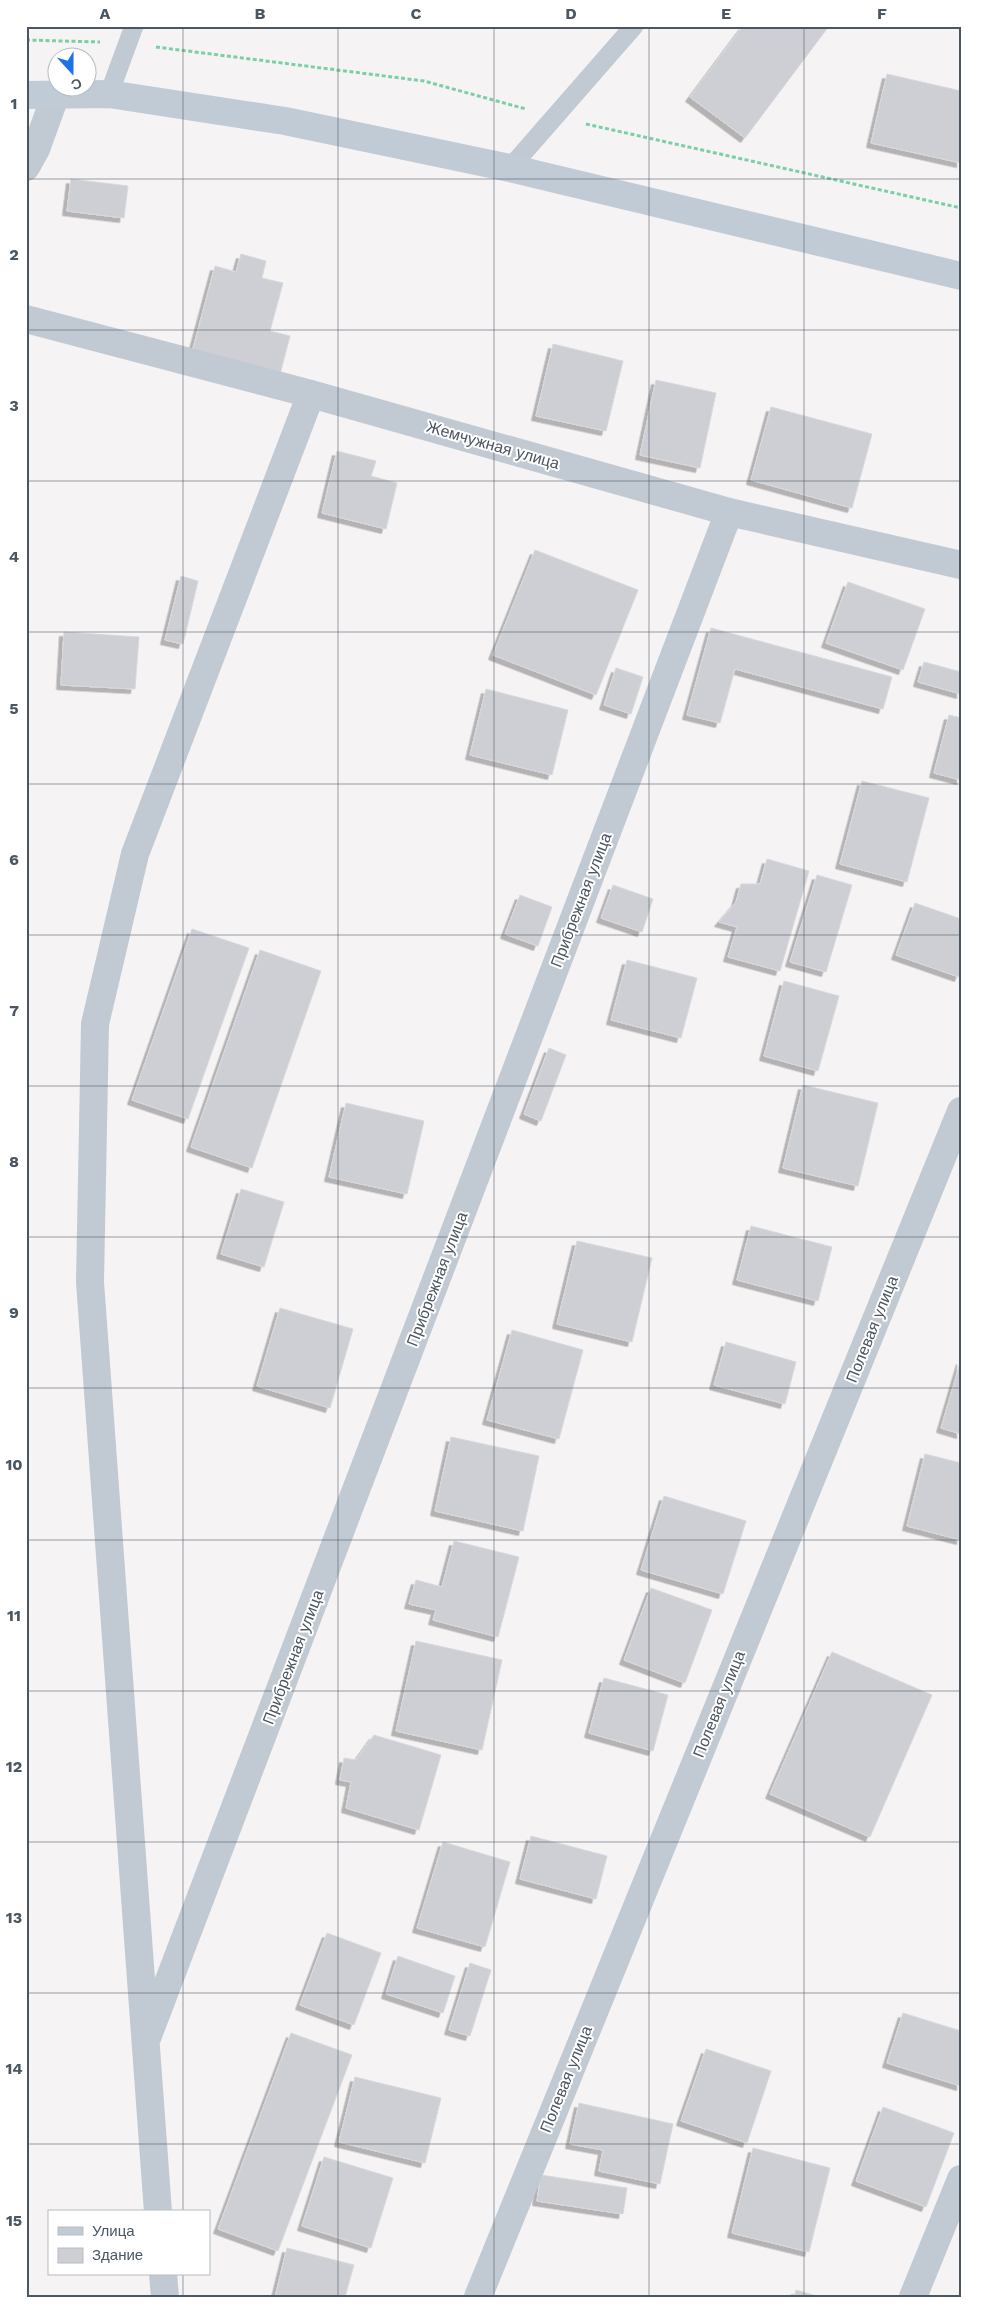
<svg xmlns="http://www.w3.org/2000/svg" width="987" height="2323" font-family="'Work Sans',sans-serif">
<style>
.building{fill:#cdcfd5;stroke:#d7d9de;filter:url(#shadow)}
.lines{fill:none;stroke-linecap:round;stroke-linejoin:round}
.path{stroke:#7ad0a6;stroke-width:3;stroke-dasharray:4 2.5;stroke-linecap:butt}
.lane{stroke:#c1cad2;stroke-width:19}
.street{stroke:#c1cad2;stroke-width:28}
.secondary{stroke:#c1cbd6;stroke-width:28}
.grid{fill:none;stroke:#4a5661;stroke-width:1;stroke-opacity:0.55}
.labels{text-anchor:middle;dominant-baseline:central;stroke-width:4;stroke-linejoin:round;paint-order:stroke}
.street-label{font-size:16px;fill:#4a5661;stroke:#fff}
.neatline{fill:none;stroke:#4a5661;stroke-width:2}
.grid-label{font-size:16px;text-anchor:middle;font-weight:bold;fill:#4a5661}
</style>
<defs>
<filter id="shadow"><feDropShadow dx="-4.5" dy="4.5" stdDeviation="0" flood-color="#0004"/></filter>
</defs>
<rect width="100%" height="100%" fill="#f5f3f3"/>
<!-- building -->
<path class="building" d="M743 26H829L745 138 690 97Z
M887 74 961 91V163L871 143Z
M71 179 128 186 124 218 67 211Z
M241 254 266 261 262 278 283 283 270 331 290 336 276 390 192 352 215 266 236 272Z
M553 344 623 361 606 431 536 416Z
M656 380 716 393 700 468 640 455Z
M771 407 872 434 852 508 751 480Z
M337 451 376 461 371 476 397 483 386 529 322 513Z
M535 550 638 590 596 695 493 655Z
M181 576 198 581 183 644 165 640Z
M848 582 925 609 903 670 826 643Z
M711 628 892 677 883 709 735 669 720 723 687 715Z
M64 632 139 637 135 689 61 685Z
M924 662 961 672V694L918 682Z
M616 668 643 677 631 714 604 705Z
M486 689 568 710 552 775 470 755Z
M949 715 961 718V780L934 773Z
M862 781 929 798 907 882 840 864Z
M767 859 809 871 780 971 728 957 737 927 719 922 736 902 741 884H760Z
M817 875 852 885 826 972 790 962Z
M613 885 653 899 642 932 601 918Z
M520 895 552 907 538 946 505 934Z
M915 903 961 919V971L959 977 896 955Z
M192 929 249 948 188 1119 132 1100Z
M260 950 321 971 252 1168 191 1147Z
M627 960 697 978 681 1038 611 1020Z
M784 981 839 996 818 1071 764 1056Z
M549 1048 566 1055 541 1121 524 1114Z
M803 1085 878 1103 858 1186 783 1168Z
M346 1103 424 1121 407 1194 329 1177Z
M241 1189 284 1202 264 1267 221 1254Z
M751 1226 832 1247 818 1301 737 1280Z
M577 1241 652 1258 632 1342 557 1324Z
M280 1308 353 1329 330 1408 257 1386Z
M512 1330 583 1350 559 1439 487 1420Z
M726 1342 796 1362 785 1404 714 1385Z
M961 1360V1434L941 1428Z
M451 1437 539 1456 523 1531 435 1511Z
M925 1454 961 1463V1540L907 1526Z
M664 1496 746 1521 723 1594 641 1570Z
M454 1541 519 1557 498 1637 433 1620 436 1610 409 1604 416 1580 442 1587Z
M651 1588 712 1610 685 1683 624 1660Z
M416 1641 502 1660 482 1750 396 1731Z
M832 1652 932 1695 870 1837 770 1794Z
M604 1678 668 1695 653 1751 589 1733Z
M374 1735 441 1755 419 1830 346 1808 351 1782 340 1780 344 1758 356 1760Z
M531 1836 607 1856 596 1899 520 1879Z
M443 1842 510 1862 485 1947 417 1928Z
M327 1933 381 1953 354 2025 300 2005Z
M398 1956 455 1976 443 2013 386 1994Z
M470 1963 491 1970 470 2036 449 2030Z
M903 2013 961 2031V2086L887 2063Z
M291 2033 352 2055 278 2251 218 2229Z
M706 2049 771 2071 747 2143 681 2121Z
M355 2077 441 2098 425 2163 339 2142Z
M579 2103 673 2124 660 2184 599 2171 603 2150 570 2144Z
M883 2107 954 2133 926 2207 856 2181Z
M753 2148 830 2168 809 2252 732 2233Z
M324 2157 393 2178 371 2248 302 2226Z
M541 2175 627 2188 623 2214 537 2201Z
M287 2248 354 2265 345 2297H275Z
M796 2290 820 2297H794Z"/>
<g class="lines">
<!-- path -->
<path class="path" d="M26 40 100 42
M156 47 424 81 526 109
M586 124 961 208"/>
<!-- lane -->
<path class="lane" d="M109 94 134 26
M510 168 634 26"/>
<!-- street -->
<path class="street" d="M26 167 36 149 56 94
M26 319 311 394 729 512 961 565
M147 2038 729 512
M158 2212 90 1282 95 1024 135 854 311 394
M163 2274 165 2297
M478 2297 961 1111
M913 2297 961 2179"/>
<!-- secondary -->
<path class="secondary" d="M26 95 109 94 285 121 510 168 961 276"/>
</g>
<!-- grid -->
<path class="grid" d="M183 26V2212M338 26V2297M494 26V2297M649 26V2297M804 26V2297M26 179H961M26 330H961M26 481H961M26 632H961M26 784H961M26 935H961M26 1086H961M26 1237H961M26 1388H961M26 1540H961M26 1691H961M26 1842H961M26 1993H961M26 2144H961M183 2274V2297"/>
<g class="labels">
<!-- street labels -->
<g class="street-label">
<text transform="translate(493 445) rotate(16)">Жемчужная улица</text>
<text transform="translate(581 900) rotate(-69)">Прибрежная улица</text>
<text transform="translate(437 1279) rotate(-69)">Прибрежная улица</text>
<text transform="translate(872 1329) rotate(-68)">Полевая улица</text>
<text transform="translate(293 1657) rotate(-69)">Прибрежная улица</text>
<text transform="translate(719 1704) rotate(-68)">Полевая улица</text>
<text transform="translate(566 2079) rotate(-68)">Полевая улица</text>
</g>
</g>
<!-- border -->
<rect width="987" height="2323" fill="none" stroke="#ffffff" stroke-width="55"/>
<!-- legend -->
<rect x="48" y="2210" width="162" height="65" fill="#ffffff" stroke="#b7bbc0"/>
<rect x="58" y="2227" width="25" height="8" fill="#c1cbd6" stroke="#b7bbc0"/>
<text x="92" y="2236" font-size="15" fill="#4a5661">Улица</text>
<rect x="58" y="2248" width="25" height="15" fill="#cdcfd5" stroke="#b7bbc0"/>
<text x="92" y="2260" font-size="15" fill="#4a5661">Здание</text>
<!-- north arrow -->
<g transform="translate(72 72) rotate(159)"><circle r="24" fill="#ffffff" stroke="#b7bbc0"/>
<path d="M0-4L9 19L0 12L-9 19Z" fill="#1a73e8"/>
<text y="-8" font-size="14" font-weight="bold" text-anchor="middle" fill="#4a5661">С</text>
</g>
<rect x="28" y="28" width="932" height="2268" class="neatline"/>
<g class="grid-label">
<text x="105" y="19">A</text>
<text x="260" y="19">B</text>
<text x="416" y="19">C</text>
<text x="571" y="19">D</text>
<text x="726" y="19">E</text>
<text x="882" y="19">F</text>
<text x="14" y="109">1</text>
<text x="14" y="260">2</text>
<text x="14" y="411">3</text>
<text x="14" y="562">4</text>
<text x="14" y="714">5</text>
<text x="14" y="865">6</text>
<text x="14" y="1016">7</text>
<text x="14" y="1167">8</text>
<text x="14" y="1318">9</text>
<text x="14" y="1470">10</text>
<text x="14" y="1621">11</text>
<text x="14" y="1772">12</text>
<text x="14" y="1923">13</text>
<text x="14" y="2074">14</text>
<text x="14" y="2226">15</text>
</g>
</svg>
